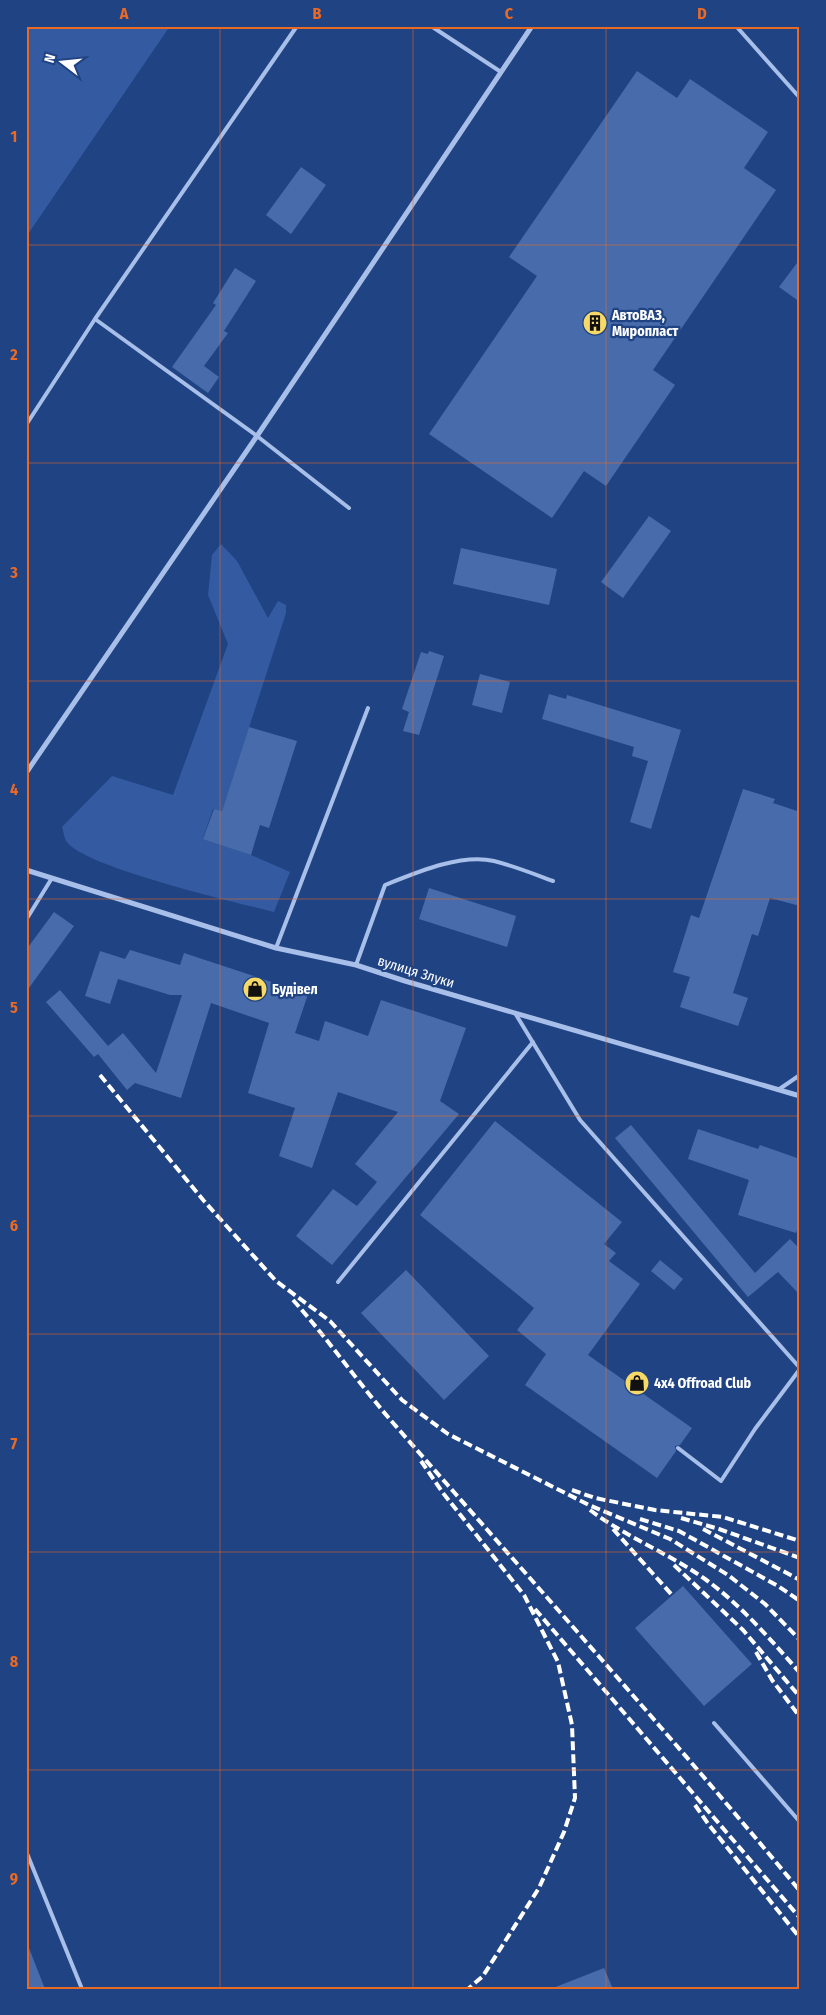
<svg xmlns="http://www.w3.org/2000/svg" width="826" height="2015" font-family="'Fira Sans Condensed',sans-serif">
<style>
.green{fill:#345ba1}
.building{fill:#486cab}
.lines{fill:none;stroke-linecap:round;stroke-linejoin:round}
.service{stroke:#a7bfe9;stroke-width:4}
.minor{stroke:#a7bfe9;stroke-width:5}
.rail{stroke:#fff;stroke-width:4;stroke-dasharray:9 4;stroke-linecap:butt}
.grid{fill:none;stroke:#ea6a24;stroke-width:1;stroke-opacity:0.55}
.labels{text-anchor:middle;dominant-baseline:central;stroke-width:4.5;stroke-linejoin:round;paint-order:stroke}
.poi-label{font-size:14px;font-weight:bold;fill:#fff;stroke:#204383;text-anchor:start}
.street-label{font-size:14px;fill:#fff;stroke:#204383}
.neatline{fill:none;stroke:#ea6a24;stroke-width:2}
.grid-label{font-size:16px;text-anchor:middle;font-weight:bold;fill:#ea6a24}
</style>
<rect width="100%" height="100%" fill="#204383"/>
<!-- green -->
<path class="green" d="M26 26H170L26 237Z
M221 544 237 561 268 618 278 601 286 605V613L222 811 213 809 203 838 251 855 290 872 274 912C238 903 84 867 67 842 64 839 64 832 62 827L112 776 173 795 228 644 208 595 212 555Z"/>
<!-- building -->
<path class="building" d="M637 71 677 98 690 79 768 132 744 168 776 190 653 370 675 385 606 486 584 471 552 518 429 434 537 276 509 257Z
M301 167 326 185 291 234 266 215Z
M800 259V302L779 287Z
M235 268 256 281 224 331 228 333 204 366 219 377 208 393 172 367 216 305 213 303Z
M649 516 671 531 623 598 601 582Z
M461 548 557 569 549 605 453 584Z
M429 651 444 656 419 735 403 731 409 712 402 709 421 652 428 654Z
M480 674 510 682 502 713 472 705Z
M549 694 566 699 567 695 681 730 651 829 630 822 648 761 632 756 634 747 542 719Z
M249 727 297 741 269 828 260 825 251 855 203 839 214 809 222 811Z
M743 789 775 799 773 803 800 812V906L770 898 758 936 752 934 733 993 748 998 738 1026 680 1007 690 977 673 972 691 915 699 918Z
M429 888 516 916 507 947 419 919Z
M54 912 74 926 26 992V950Z
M130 950 180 965 184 953 308 994 295 1033 319 1041 325 1021 368 1036 381 1000 466 1028 440 1101 459 1114 332 1265 296 1236 333 1189 357 1206 377 1182 355 1164 398 1112 338 1092 312 1168 279 1156 295 1108 248 1093 269 1023 211 1003 181 1098 135 1083 127 1090 98 1054 94 1057 46 1002 60 990 108 1046 123 1033 156 1073 182 995H170L118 979 110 1004 85 996 100 951 125 959Z
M495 1121 622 1222 604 1244 616 1253 609 1261 640 1284 588 1355 692 1428 680 1445 675 1446 676 1451 657 1478 525 1385 546 1354 517 1330 534 1308 420 1215Z
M631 1125 755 1273 790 1239 800 1249V1295L778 1272 748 1297 615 1138Z
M698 1129 758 1149 760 1145 800 1159V1221L796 1233 738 1215 749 1180 688 1159Z
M660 1260 683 1279 674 1290 651 1271Z
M406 1270 489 1356 444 1400 361 1313Z
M683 1586 752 1664 704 1706 635 1628Z
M26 1943H27L45 1989H26Z
M604 1968 613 1989H553V1988Z"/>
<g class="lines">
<!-- service -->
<path class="service" d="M431 26 501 72
M736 26 800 98
M95 319 257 436 349 508
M26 425 95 319 297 26
M26 920 52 878
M276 948 368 708
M356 965 385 885C415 873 461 853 494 861 514 866 534 874 553 881
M515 1013 580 1120 800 1368
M778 1090 800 1075
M338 1282 533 1042
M678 1448 721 1481 755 1429 800 1369
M714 1723 800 1822
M26 1851 82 1989"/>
<!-- minor -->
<path class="minor" d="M26 773 257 436 532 26
M26 870 276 948 356 965 405 981 800 1096"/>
<!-- rail -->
<path class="rail" d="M100 1075 204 1201 276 1281 330 1321 402 1400 448 1434 589 1505 670 1539 728 1575 765 1604 800 1640
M293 1300C329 1340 359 1384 394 1424 530 1579 668 1732 800 1891
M421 1461 443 1493 524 1595 558 1662 572 1725 575 1798 564 1832 539 1888 483 1976 468 1989
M572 1490 595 1498 655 1510 723 1517 800 1541
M590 1510C626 1537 668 1553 705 1579 741 1605 771 1640 800 1673
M681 1518 719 1529 800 1558
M640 1519 679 1531 778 1586 800 1601
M613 1529 672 1595
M703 1529 800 1580
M674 1565 743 1630 800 1697
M535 1609 800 1918
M756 1652 772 1680 800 1717
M695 1805 709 1825 800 1938"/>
</g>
<!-- grid -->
<path class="grid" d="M220 26V1989M413 26V1989M606 26V1989M26 245H800M26 463H800M26 681H800M26 899H800M26 1116H800M26 1334H800M26 1552H800M26 1770H800"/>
<!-- icons -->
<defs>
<symbol id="building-disc" viewBox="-11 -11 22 22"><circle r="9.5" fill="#f6d967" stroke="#204383"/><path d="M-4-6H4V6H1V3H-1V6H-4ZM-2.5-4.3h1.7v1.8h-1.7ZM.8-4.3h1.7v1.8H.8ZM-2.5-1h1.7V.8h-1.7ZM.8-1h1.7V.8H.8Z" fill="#111"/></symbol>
<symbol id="shop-disc" viewBox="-11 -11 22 22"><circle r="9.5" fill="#f6d967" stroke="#204383"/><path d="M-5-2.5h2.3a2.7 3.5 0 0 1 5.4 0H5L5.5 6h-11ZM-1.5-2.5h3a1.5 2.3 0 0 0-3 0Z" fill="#111"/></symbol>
</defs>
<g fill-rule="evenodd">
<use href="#building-disc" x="581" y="309" width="28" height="28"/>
<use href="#shop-disc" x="241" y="975" width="28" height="28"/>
<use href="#shop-disc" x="623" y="1369" width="28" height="28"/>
</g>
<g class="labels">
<!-- poi labels -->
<g class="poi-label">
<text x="612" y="315">АвтоВАЗ,<tspan x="612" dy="16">Миропласт</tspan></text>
<text x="272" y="989">Будівел</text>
<text x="654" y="1383">4x4 Offroad Club</text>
</g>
<!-- street labels -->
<g class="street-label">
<text transform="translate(416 972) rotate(17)">вулиця Злуки</text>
</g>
</g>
<!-- border -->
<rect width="826" height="2015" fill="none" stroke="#204383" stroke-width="55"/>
<!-- north arrow -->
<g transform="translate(62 62) rotate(286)" stroke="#204383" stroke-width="4" paint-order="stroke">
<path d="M0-4L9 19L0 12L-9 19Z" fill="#ffffff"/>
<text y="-8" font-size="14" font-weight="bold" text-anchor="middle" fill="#ffffff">N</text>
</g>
<rect x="28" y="28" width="770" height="1960" class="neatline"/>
<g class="grid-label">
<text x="124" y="19">A</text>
<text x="317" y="19">B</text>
<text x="509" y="19">C</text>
<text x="702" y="19">D</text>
<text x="14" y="142">1</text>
<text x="14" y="360">2</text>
<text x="14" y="578">3</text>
<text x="14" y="795">4</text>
<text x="14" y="1013">5</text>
<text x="14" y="1231">6</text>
<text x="14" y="1449">7</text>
<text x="14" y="1667">8</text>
<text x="14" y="1884">9</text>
</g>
</svg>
